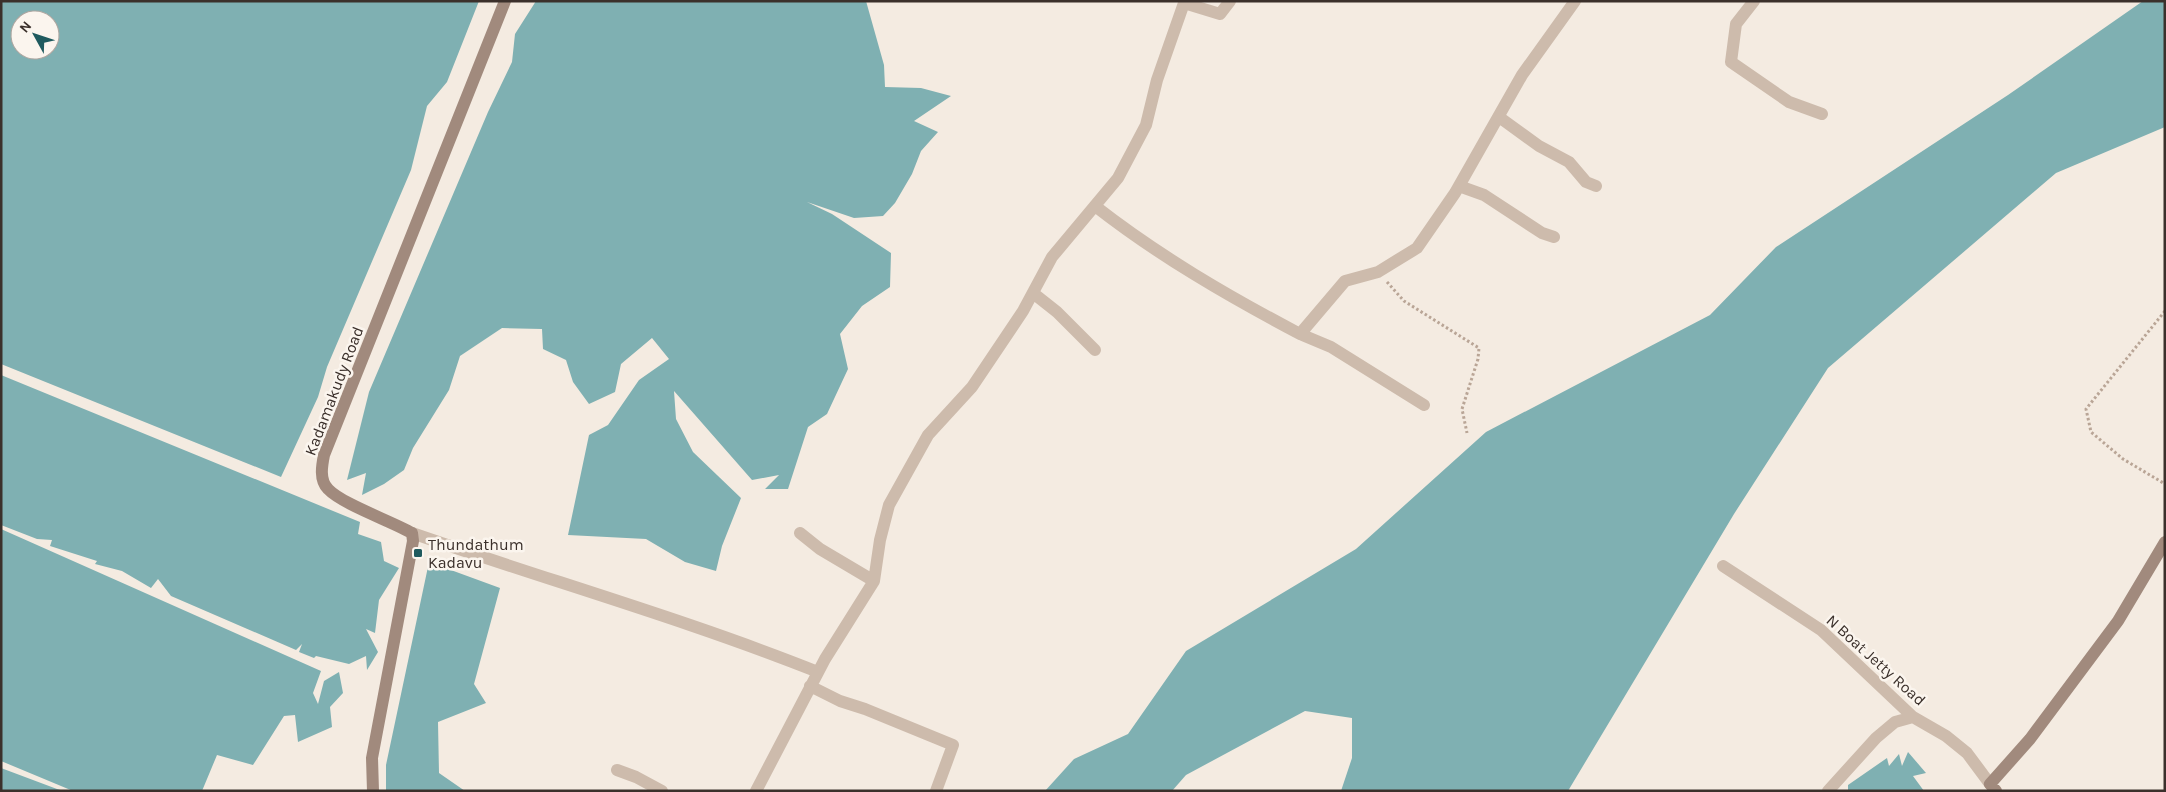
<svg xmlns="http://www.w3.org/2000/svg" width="2166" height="792" font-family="Karla,sans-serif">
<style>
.water{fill:#7fb0b2;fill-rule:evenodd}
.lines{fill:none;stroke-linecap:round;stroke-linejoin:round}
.path{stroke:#b9a596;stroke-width:3;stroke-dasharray:2.5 2.5;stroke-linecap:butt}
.street{stroke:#cdbbac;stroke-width:12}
.secondary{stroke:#a18a7d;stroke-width:12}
.poi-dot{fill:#1f5a5e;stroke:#fbf5ee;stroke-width:2}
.labels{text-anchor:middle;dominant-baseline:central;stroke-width:5;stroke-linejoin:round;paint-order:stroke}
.street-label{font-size:16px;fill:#3b302b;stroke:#fbf5ee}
.poi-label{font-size:16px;fill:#3b302b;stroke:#fbf5ee;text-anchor:start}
</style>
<rect width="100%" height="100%" fill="#f4ebe1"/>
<!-- water -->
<path class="water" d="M1 1H479L447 82 427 106 411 170 327 367 318 397 281 477 1 364ZM20 20H50V50H20Z
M536 1H866L884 65 885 87 921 88 951 96 914 121 938 132 921 151 912 174 895 203 883 216 854 218 807 202 832 214 891 253 890 287 862 306 840 334 848 369 827 414 808 427 788 489H765L779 475 752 480 674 391 676 419 693 452 741 498 722 546 716 571 685 562 646 539 568 535 589 435 608 425 639 380 669 359 652 338 621 364 615 392 589 404 573 382 566 360 543 349 542 329 502 328 460 356 449 390 413 448 404 470 384 484 362 495 366 473 347 480 369 392 488 112 512 62 515 34Z
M2143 1H2165V127L2056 173 1828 368 1734 514 1568 791H1341L1352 758V718L1305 711 1186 775 1172 791H1045L1074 759 1128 734 1186 651 1356 549 1486 432 1710 315 1776 247 2008 95Z
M1 375 360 522 358 534 381 542 384 561 399 568 379 600 375 633 366 629 378 652 367 670 366 656 349 664 316 656 314 658 299 652 302 644 296 650 171 596 158 579 151 588 122 571 95 564 97 561 50 546 52 540 37 539 1 525Z
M1 529 321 671 313 693 318 704 324 681 339 672 343 693 330 707 332 727 298 742 295 715 284 716 253 765 217 755 202 791H73L1 761Z
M429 562 500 588 474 684 486 703 438 722 439 773 465 791H386V765Z
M1908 752 1926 773 1913 776 1924 791H1848V785L1887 758 1889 766 1899 754 1902 766Z
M1 768 57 789 64 791H1Z"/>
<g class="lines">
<!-- path -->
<path class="path" d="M1387 282 1404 301 1479 348 1478 359 1462 409 1467 433
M2165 311 2086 409 2091 432 2123 459 2165 484"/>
<!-- street -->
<path class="street" d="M1754 1 1736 24 1731 62 1789 102 1822 114
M1499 117 1539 146 1569 162 1586 182 1596 186
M1459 186 1484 195 1542 233 1554 237
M1095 206C1159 256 1228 296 1300 334L1345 281 1378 272 1417 248 1455 193 1522 75 1575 1
M1033 293 1057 312 1095 350
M1300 334 1331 347 1424 405
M412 533C547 580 685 619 818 672
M800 533 820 549 874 581
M1723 566 1821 630 1913 717 1946 736 1967 753 1990 784
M810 686 840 701 865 709 953 745 936 791
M617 770 636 777 662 791
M756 791 825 659 874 581 880 540 889 505 928 435 972 387 1023 311 1052 257 1118 178 1146 125 1157 80 1184 3 1220 14 1230 1
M1828 791 1876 738 1895 722 1913 717"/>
<!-- secondary -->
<path class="secondary" d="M373 791 372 758 413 541 412 533C391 521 342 504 328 489 319 480 322 465 324 455L505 1
M1996 791 1990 784 2030 739 2118 621 2165 542"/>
</g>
<!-- markers -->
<rect class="poi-dot" x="413" y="548" width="10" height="10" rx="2.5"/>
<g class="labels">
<!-- street labels -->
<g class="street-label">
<text transform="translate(334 391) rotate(-69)">Kadamakudy Road</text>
<text transform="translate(1876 660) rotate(42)">N Boat Jetty Road</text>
</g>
<!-- poi labels -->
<g class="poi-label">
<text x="428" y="544">Thundathum<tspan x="428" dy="18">Kadavu</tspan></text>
</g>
</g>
<!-- border -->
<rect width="2166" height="792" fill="none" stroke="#3b302b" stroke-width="5"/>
<!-- north arrow -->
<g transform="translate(35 35) rotate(310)"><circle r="24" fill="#fbf5ee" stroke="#aea6a0"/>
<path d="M0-4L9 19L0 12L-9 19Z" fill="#1f5a5e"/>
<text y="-8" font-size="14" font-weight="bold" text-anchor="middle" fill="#3b302b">N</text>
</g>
</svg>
